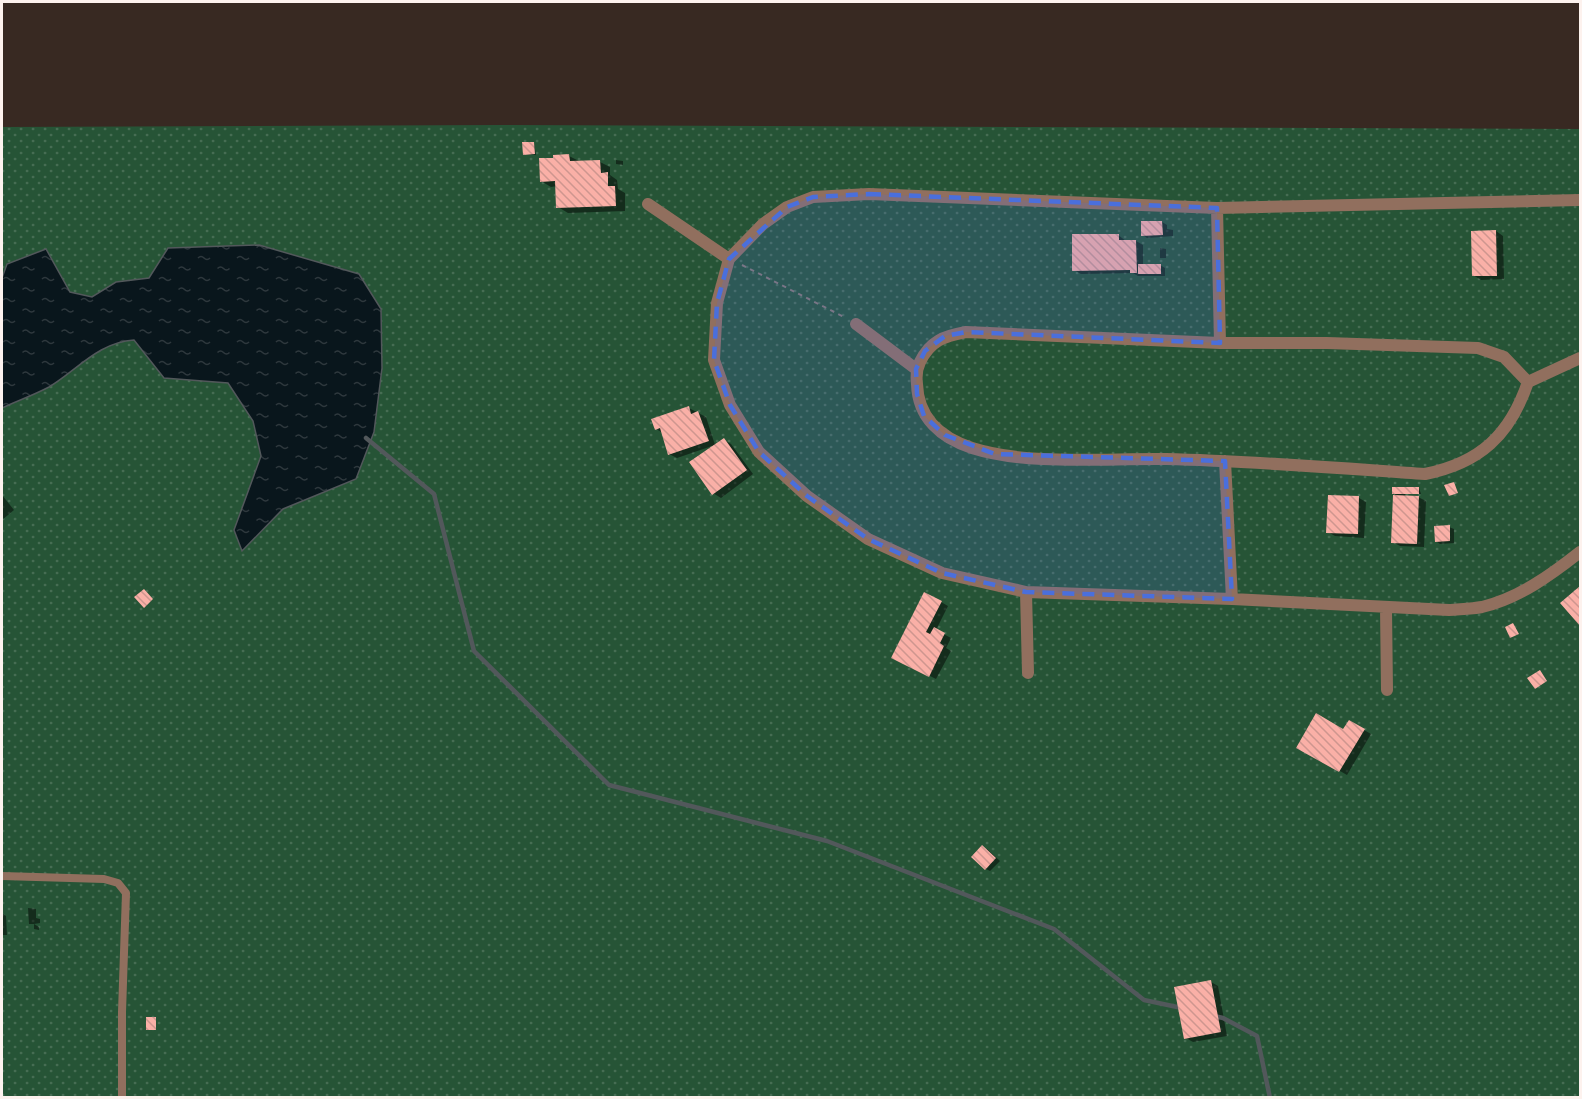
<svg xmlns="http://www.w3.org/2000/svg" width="1582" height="1099" font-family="'Archivo Narrow',sans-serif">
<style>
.grass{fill:url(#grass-dots)}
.water{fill:url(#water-ripples);stroke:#52585b;stroke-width:1.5}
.shadow{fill:#0007}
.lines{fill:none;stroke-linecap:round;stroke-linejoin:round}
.stream{stroke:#52585b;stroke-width:4.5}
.building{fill:url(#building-back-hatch)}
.path{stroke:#857872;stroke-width:2;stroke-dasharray:4.5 4.5;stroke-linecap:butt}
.lane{stroke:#916f5e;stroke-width:8}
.street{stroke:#916f5e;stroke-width:12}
.marked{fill:#4a6fdc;fill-opacity:0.2;stroke:#4a6fdc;stroke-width:4.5;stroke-dasharray:12 8;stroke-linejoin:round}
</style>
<defs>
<pattern id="grass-dots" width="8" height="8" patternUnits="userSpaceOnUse" patternTransform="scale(1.5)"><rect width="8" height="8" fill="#265436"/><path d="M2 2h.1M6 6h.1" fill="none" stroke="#466d53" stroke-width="1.8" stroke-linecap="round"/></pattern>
<pattern id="water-ripples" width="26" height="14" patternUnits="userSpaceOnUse" patternTransform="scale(1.5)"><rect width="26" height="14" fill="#09161c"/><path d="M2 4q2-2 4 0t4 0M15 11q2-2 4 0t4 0" fill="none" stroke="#2e383d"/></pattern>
<pattern id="building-back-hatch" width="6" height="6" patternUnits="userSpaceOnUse" patternTransform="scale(1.5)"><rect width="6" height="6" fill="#fab0a7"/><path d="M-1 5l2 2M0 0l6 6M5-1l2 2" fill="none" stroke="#ce968f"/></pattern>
</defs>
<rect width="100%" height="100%" fill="#382922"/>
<!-- grass -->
<path class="grass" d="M502 125 1580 129V1097H2V127Z"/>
<!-- water -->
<path class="water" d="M259 245 359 274 381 309 382 368 374 432 356 479 283 509 242 551 234 530 261 456 253 421 228 383 164 378 134 340C99 342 77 370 49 387 34 395 17 401 2 408V278L7 264 46 249 70 292 92 297 116 282 149 278 168 248Z"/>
<!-- shadow -->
<path class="shadow" d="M534 143 536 155 524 154Z
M569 156 579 161 600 162 610 167V175L617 180 618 189 625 193V211L568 213 558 207 557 186 551 187 541 181 554 159Z
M616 160 623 161V165L616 164Z
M1162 222 1167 225V229L1173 230V236L1147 238 1143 235V223Z
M1496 231 1503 236 1504 279 1481 280 1473 275Z
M1118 235 1126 241H1136L1143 245V265H1160L1165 268V276H1138L1133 273 1081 274 1074 270Z
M1160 248 1166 249V258H1160Z
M689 408 706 417 715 445 677 458 669 454 663 433 656 429Z
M724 440 731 444 753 474 721 498 713 493Z
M1419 488 1421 494H1405V497H1418L1426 501 1424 547 1400 546 1393 542 1395 494Z
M2 495 14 510 2 520Z
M1359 498 1366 502 1364 538 1335 536 1328 532Z
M1449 527 1454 529V543L1440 544 1436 541Z
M941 602 948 606 936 630 951 638 946 648 951 651 936 679 900 661Z
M1350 722 1371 734 1347 775 1298 747 1344 731Z
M987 849 1000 861 990 871 986 869Z
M28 908 36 909V918L40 919V923L34 924 39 927V930L34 929V924H29Z
M2 913 6 916 7 935H2Z
M1211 982 1218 986 1227 1036 1193 1042 1186 1038Z"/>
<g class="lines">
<!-- stream -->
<path class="stream" d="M366 438 434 494 474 651 609 785 827 841 1054 929 1144 1000 1182 1008
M1214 1016 1223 1018 1257 1036 1270 1098"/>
</g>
<!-- building -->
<path class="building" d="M522 142H534L535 154 523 155Z
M569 154 570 161 600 160 601 173 608 172V186H615L616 206 556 208 555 181 540 182 539 158H553V155Z
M1141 221H1162L1163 235 1141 236Z
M1496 230 1497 276H1472L1471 231Z
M1072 234H1119V240H1136L1137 273H1130V270L1072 271Z
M1138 264H1161V274H1138Z
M689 406 691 414 698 411 709 441 668 455 660 428 655 430 651 419Z
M724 438 747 470 712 495 689 462Z
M1454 482 1458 493 1449 496 1444 485Z
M1392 487H1419V494H1392Z
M1328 495 1359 496 1358 534 1326 533Z
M1393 495 1419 496 1417 544 1391 543Z
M1450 525V541L1435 542 1434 526Z
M1580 586V626L1560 603Z
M144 589 153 599 144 608 134 597Z
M924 592 942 601 926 632 930 634 934 627 945 633 940 643 944 646 929 677 891 658Z
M1513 623 1519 634 1510 638 1505 627Z
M1540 670 1547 681 1535 689 1527 678Z
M1316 713 1343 729 1349 720 1365 729 1339 772 1296 748Z
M982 845 996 858 985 870 971 857Z
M1211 980 1221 1032 1184 1039 1174 987Z
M146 1017H156V1030H146Z"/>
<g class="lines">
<!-- path -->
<path class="path" d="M742 265 844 317"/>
<!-- lane -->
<path class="lane" d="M2 876 104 879 118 883 126 893 122 1012V1098"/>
<!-- street -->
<path class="street" d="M1580 200 1217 208 869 194 813 197 787 207 763 224 729 259 717 303 714 360 730 405 759 452 807 496 868 539 942 573 1026 592 1232 599 1449 610C1459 609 1471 609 1482 607 1519 598 1551 575 1580 552
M648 204 729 259
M1217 208 1220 343
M856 324 916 369
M966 332 1220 343H1327L1478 348 1504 357 1528 382C1510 435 1480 463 1425 474 1338 468 1252 461 1166 459 1106 458 1029 466 972 448 941 438 918 418 917 384 916 376 916 370 920 362 930 341 944 336 966 332Z
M1528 382 1580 358
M1225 461 1232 599
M1026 592 1028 673
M1386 608 1387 690"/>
</g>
<!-- marked area -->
<path class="marked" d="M869 194 1217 208 1220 343 966 332 945 336 925 351 916 369 917 394 924 416 945 435 995 454 1225 461 1232 599 1026 592 942 573 868 539 807 496 759 452 730 405 714 360 717 303 729 259 787 207 813 197Z"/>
<!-- border -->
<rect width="1582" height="1099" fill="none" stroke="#fdf2ee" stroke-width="6"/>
</svg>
